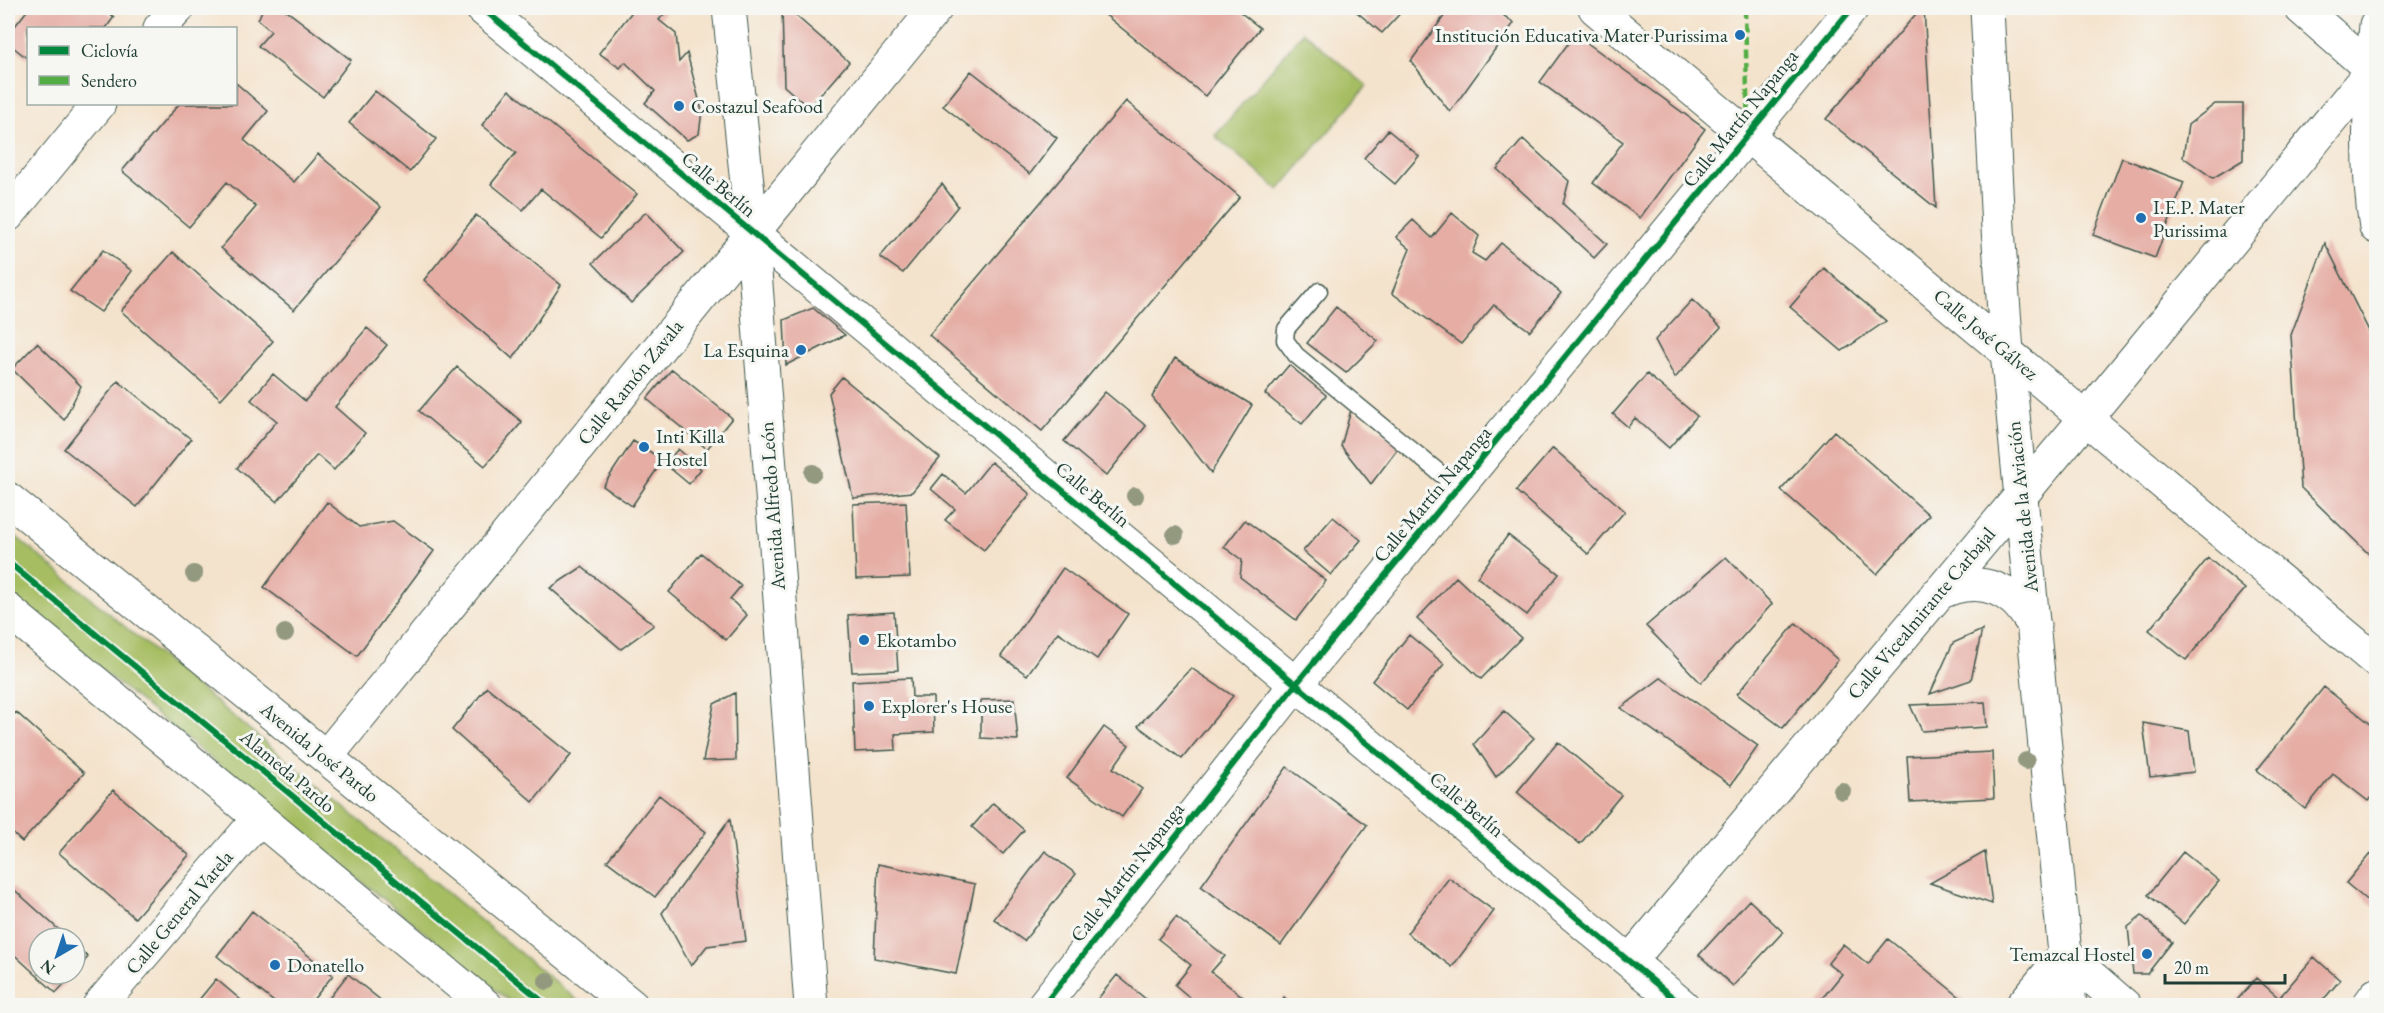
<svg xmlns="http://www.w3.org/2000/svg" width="2384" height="1013" font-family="'EB Garamond',serif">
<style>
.green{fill:#a6bd62;stroke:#627d4b;stroke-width:1.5}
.building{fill:#e5ada4}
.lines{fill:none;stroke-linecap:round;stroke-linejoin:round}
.lane-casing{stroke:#3f564b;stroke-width:19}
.street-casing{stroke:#3f564b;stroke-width:35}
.secondary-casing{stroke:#3f564b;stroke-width:35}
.path{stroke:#3f564b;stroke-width:4;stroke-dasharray:4.5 4.5;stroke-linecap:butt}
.lane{stroke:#fff;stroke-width:16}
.street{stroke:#fff;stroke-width:33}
.secondary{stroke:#fff;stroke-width:33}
.quiet{stroke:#52ad45;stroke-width:4.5;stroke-dasharray:9 4.5;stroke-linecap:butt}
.cycleway-casing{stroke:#f6f6f2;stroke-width:10}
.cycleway{stroke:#00873e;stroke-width:6}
.tree{fill:#92997f}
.poi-dot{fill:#1f6fb2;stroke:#f6f6f2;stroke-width:2}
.labels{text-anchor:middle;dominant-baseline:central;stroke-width:6;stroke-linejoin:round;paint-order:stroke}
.poi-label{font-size:20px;fill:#1f3d34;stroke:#f6f6f2;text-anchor:start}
.street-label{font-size:20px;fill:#1f3d34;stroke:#f6f6f2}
</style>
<rect width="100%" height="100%" fill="#f6f6f2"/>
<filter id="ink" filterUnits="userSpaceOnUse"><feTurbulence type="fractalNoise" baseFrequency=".0167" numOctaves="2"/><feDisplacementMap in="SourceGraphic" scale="12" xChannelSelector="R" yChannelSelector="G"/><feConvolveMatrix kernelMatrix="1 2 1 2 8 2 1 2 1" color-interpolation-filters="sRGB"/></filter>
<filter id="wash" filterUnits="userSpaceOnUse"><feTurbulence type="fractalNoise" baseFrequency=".008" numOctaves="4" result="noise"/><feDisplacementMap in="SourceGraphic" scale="24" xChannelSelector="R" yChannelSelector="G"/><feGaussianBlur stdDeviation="1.35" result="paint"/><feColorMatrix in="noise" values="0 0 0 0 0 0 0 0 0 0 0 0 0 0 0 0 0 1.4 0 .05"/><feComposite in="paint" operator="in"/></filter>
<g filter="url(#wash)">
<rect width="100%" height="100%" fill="#f4e3cc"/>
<!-- green -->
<path class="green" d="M1303 32 1367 86 1279 190 1215 136Z
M8 530 583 1005H514L8 594Z"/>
<g id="blocks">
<!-- building -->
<path class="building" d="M29 8H102L114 17 106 28H28V59L8 43V35Z
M263 8H283L351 60 323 97 258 46 271 31 258 20Z
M635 8H669L659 20 676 34 679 62 687 53 702 111 699 134 687 140 645 103 655 91 625 62 620 68 599 53Z
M782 8H787L849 62 809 108 784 86Z
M1097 8H1235L1260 28 1205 96Z
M1352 8H1405L1382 33Z
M1450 8H1493L1514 23 1450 112 1411 61Z
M1921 8H1924L1936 208 1826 119Z
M1575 34 1705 129 1640 218 1593 183 1623 142 1540 82Z
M971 71 1057 138 1030 174 943 106Z
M236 83 268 111 244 140 294 182 318 154 381 207 294 310 221 248 256 207 227 182 189 227 122 171 179 104H236Z
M509 90 637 194 601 238 541 189 523 210 491 184 516 153 482 125Z
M375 91 436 139 410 172 349 123Z
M1126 101 1240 197 1042 431 929 335Z
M2215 104H2243V160L2213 178 2183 157 2188 125Z
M1388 130 1419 156 1395 184 1364 158Z
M1523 139 1569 181 1563 204 1607 244 1594 258 1497 169Z
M2122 158 2184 182 2155 258 2093 235Z
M942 184 958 206 903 273 880 257Z
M646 212 684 252 631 303 593 263Z
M1452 213 1479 236 1472 253 1485 261 1501 243 1561 293 1530 331 1494 305 1461 344 1392 293 1410 249 1396 237 1413 220 1432 238Z
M476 215 561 285 513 359 424 280Z
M2325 243 2376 345V561L2301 488 2291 335Z
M103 250 132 271 101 312 70 291Z
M173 252 273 341 221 399 121 311Z
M1824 268 1886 321 1842 351 1790 307Z
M1692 300 1721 327 1675 378 1655 340Z
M1336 307 1378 341 1346 373 1307 343Z
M813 308 845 335 786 365 784 320Z
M367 328 387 345 335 407 365 433 334 470 317 455 277 502 237 468 277 421 251 400 273 374 305 401Z
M37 343 81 386 64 420 12 369Z
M1175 358 1252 405 1211 473 1152 397Z
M1289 365 1326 395 1302 424 1265 394Z
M457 367 522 422 485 466 419 411Z
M672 369 732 418 707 449 647 399Z
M1647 374 1697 416 1669 448 1635 418 1628 427 1613 414Z
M842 377 940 458 912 492 853 498 829 393Z
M118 381 191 439 137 507 64 449Z
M1105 392 1146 426 1106 476 1064 441Z
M1351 410 1400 446 1371 484 1341 446Z
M1834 431 1929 515 1877 574 1781 490Z
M633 441 663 460 632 506 603 486Z
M1553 448 1625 511 1588 554 1516 491Z
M678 449 701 469 689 484 665 464Z
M991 462 1030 494 984 550 945 520 955 509 931 489 943 474 966 493Z
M327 502 359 527 393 521 434 551 357 656 264 587Z
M906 502 910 577 856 579 853 504Z
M1333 517 1361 540 1331 575 1303 551Z
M1245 520 1326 581 1296 620 1240 577 1242 560 1224 547Z
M1508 535 1559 574 1527 615 1477 577Z
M701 553 741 586 730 599 747 615 726 640 669 592Z
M1726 557 1772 604 1701 683 1646 626Z
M2208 558 2245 589 2186 660 2149 630Z
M582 567 654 625 621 649 550 588Z
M1063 568 1128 614 1097 659 1058 632 1027 675 1001 656Z
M1456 577 1521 638 1481 679 1417 619Z
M894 612 898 670 852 672 848 615Z
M1796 623 1838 660 1783 728 1737 694Z
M1982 630 1971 680 1930 694 1953 643Z
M1409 635 1444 664 1407 710 1372 681Z
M1191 668 1233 696 1182 759 1138 726Z
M911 678 912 697H933L934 732 895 734 896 750 855 752 852 681Z
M1661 678 1758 746 1731 785 1621 708Z
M487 687 571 755 533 802 452 730Z
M2324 687 2372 725 2376 719V791L2368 801 2333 774 2305 809 2257 770Z
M735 693 736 760 703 761 714 704Z
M1014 699 1018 740 981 738V700Z
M1985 702 1987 727 1922 731 1910 705Z
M1504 711 1534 738 1496 777 1474 744Z
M16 712 84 773 22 842 8 829V721Z
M2143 723 2189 731 2194 772 2150 777Z
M1104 727 1129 745 1113 768 1142 789 1122 817 1067 778Z
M1558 742 1621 795 1580 844 1517 792Z
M1992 752 1994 798 1910 802 1907 756Z
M1287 767 1367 825 1281 945 1201 886Z
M113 790 189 855 135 918 59 853Z
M659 795 706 832 655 897 607 861Z
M993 803 1024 830 1003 854 972 827Z
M730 819 746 941 707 946 691 966 662 913Z
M1045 851 1076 874 1024 941 994 919Z
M1985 852 1992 904 1930 883Z
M2183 852 2219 881 2184 924 2148 895Z
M2370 854 2376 859V908L2346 883Z
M878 864 975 884 956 974 874 958Z
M1449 878 1494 911 1452 967 1407 933Z
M8 884 68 938H39V974H73L56 993 8 949Z
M1749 900 1783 932 1733 986 1699 955Z
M252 911 333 975 308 1006H279L217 956Z
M2142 916 2172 942 2147 974H2133L2128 927Z
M1176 917 1225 956 1211 972 1243 997 1237 1006H1200L1175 985 1191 965 1158 939Z
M1888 939 1971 1006H1816L1842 974 1828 963 1843 944 1868 964Z
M75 945 88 957 75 972Z
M2314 957 2340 980 2318 1006H2232L2256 978 2279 998Z
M348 974 388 1006H323Z
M1117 975 1154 1006H1092Z
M216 979 248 1006H203L198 1001Z
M1284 997 1293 1006H1280Z"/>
</g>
</g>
<g filter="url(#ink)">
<use href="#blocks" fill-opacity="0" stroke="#3f564b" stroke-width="1.5"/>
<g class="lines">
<defs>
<path id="lane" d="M1319 291 1286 329 1285 340 1296 355 1458 488"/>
<path id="street" d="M482 8 1683 1006
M729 8 752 232 811 1006
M1595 8 2376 661
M160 28 178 8
M8 215 99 104
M326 757 936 8
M1630 961 2086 418 2372 70 2301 8
M99 1006 259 818
M1043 1006 1296 684 1852 8
M2022 1006 2065 954 2125 1006
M2368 1006 2376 995"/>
<path id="secondary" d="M1987 8 1998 229 2007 352 2070 1006
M2376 25C2370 91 2365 161 2376 227
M8 499 632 1006
M1936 595C1961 581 1990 580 2013 599 2022 606 2027 616 2034 625
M8 610 486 1006"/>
</defs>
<!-- lane casing -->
<use href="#lane" class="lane-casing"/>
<!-- street casing -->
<use href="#street" class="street-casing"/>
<!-- secondary casing -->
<use href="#secondary" class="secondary-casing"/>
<!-- path -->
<path class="path" d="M268 777 278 764
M315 816 325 803"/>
<!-- lane -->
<use href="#lane" class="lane"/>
<!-- street -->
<use href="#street" class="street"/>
<!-- secondary -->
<use href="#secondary" class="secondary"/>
<!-- quiet -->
<path class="quiet" d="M1743 8 1775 10 1776 8
M1745 9 1748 135"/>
<defs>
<path id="cycleway" d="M482 8 1683 1006
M8 562 548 1006
M1043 1006 1296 684 1852 8"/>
</defs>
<!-- cycleway casing -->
<use href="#cycleway" class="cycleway-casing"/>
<!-- cycleway -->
<use href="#cycleway" class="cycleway"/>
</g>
<!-- trees -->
<g class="tree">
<circle cx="813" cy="473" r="9"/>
<circle cx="1135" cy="496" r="9"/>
<circle cx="1175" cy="535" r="9"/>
<circle cx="194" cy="574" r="9"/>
<circle cx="285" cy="633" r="9"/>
<circle cx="2026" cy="761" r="9"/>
<circle cx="1842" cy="791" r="9"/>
<circle cx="547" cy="981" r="9"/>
</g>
</g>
<!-- markers -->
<g class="poi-dot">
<circle cx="1740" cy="35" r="6"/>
<circle cx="679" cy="106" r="6"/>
<circle cx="2141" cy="218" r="6"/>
<circle cx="801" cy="350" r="6"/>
<circle cx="644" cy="447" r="6"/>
<circle cx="864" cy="640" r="6"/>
<circle cx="869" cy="706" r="6"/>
<circle cx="2147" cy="954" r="6"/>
<circle cx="275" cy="965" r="6"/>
</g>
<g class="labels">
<!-- poi labels -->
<g class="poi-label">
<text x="1728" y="35" text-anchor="end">Institución Educativa Mater Purissima</text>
<text x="691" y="106">Costazul Seafood</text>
<text x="2153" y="207">I.E.P. Mater<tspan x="2153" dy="23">Purissima</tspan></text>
<text x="789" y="350" text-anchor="end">La Esquina</text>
<text x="656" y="436">Inti Killa<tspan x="656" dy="23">Hostel</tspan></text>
<text x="876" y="640">Ekotambo</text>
<text x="881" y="706">Explorer's House</text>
<text x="2135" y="954" text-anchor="end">Temazcal Hostel</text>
<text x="287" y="965">Donatello</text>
</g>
<!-- street labels -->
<g class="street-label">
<text transform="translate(1740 118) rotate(-51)">Calle Martín Napanga</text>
<text transform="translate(719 184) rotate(40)">Calle Berlín</text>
<text transform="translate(1986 334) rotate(40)">Calle José Gálvez</text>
<text transform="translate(630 382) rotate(-51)">Calle Ramón Zavala</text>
<text transform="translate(1093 494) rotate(40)">Calle Berlín</text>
<text transform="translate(1432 494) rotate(-50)">Calle Martín Napanga</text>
<text transform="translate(772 506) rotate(-94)">Avenida Alfredo León</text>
<text transform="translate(2022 507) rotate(-96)">Avenida de la Aviación</text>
<text transform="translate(1921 613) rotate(-50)">Calle Vicealmirante Carbajal</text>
<text transform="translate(320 752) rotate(39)">Avenida José Pardo</text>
<text transform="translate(288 771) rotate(40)">Alameda Pardo</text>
<text transform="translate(1467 804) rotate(40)">Calle Berlín</text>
<text transform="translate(1127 872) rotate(-52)">Calle Martín Napanga</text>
<text transform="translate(179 912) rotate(-50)">Calle General Varela</text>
</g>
</g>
<!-- margin -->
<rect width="2384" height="1013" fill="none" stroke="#f6f6f2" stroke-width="30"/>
<!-- legend -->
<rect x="27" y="27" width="210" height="78" fill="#f6f6f2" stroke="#a0aca6" stroke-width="1.5"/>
<rect x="39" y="46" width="30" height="9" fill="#00873e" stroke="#a0aca6" stroke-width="1.5"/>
<text x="81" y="57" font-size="18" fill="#1f3d34">Ciclovía</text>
<rect x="39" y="76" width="30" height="9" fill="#52ad45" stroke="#a0aca6" stroke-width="1.5"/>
<text x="81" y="87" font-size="18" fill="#1f3d34">Sendero</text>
<!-- north arrow -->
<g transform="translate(57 956) rotate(219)"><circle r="28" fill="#f6f6f2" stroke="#a0aca6" stroke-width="1.5"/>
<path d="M0-4.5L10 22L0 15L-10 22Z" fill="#1f6fb2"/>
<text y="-9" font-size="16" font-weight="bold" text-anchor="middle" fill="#1f3d34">N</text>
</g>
<!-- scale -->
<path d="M2165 974v9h120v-9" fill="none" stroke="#1f3d34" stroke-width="3"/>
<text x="2174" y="974" font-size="18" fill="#1f3d34" stroke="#f6f6f2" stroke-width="4.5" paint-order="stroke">20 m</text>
</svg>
